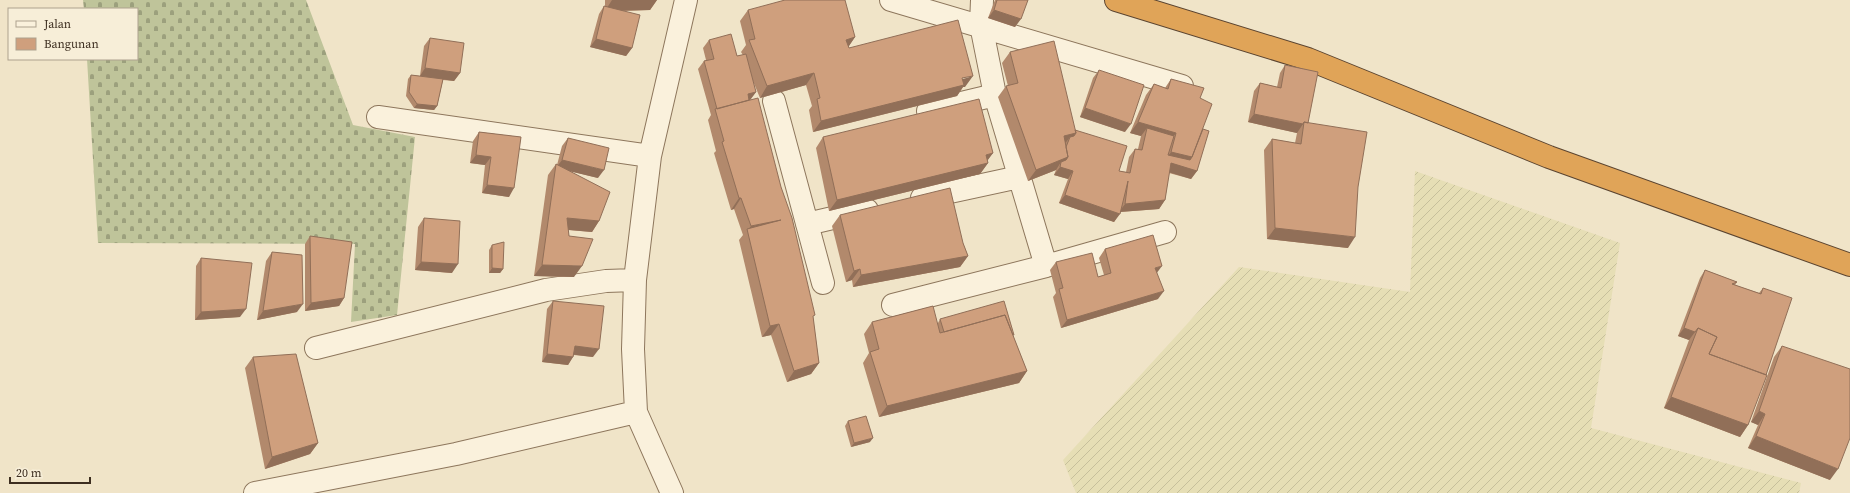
<svg xmlns="http://www.w3.org/2000/svg" width="1850" height="493" font-family="'Source Serif 4',serif">
<style>
.farmland{fill:url(#farmland-furrows)}
.cemetery{fill:url(#cemetery-stones)}
.lines{fill:none;stroke-linecap:round;stroke-linejoin:round}
.minor-casing{stroke:#8d765c;stroke-width:24}
.highway-casing{stroke:#5b4430;stroke-width:24}
.minor{stroke:#faf1dc;stroke-width:22}
.highway{stroke:#e0a458;stroke-width:22}
.wall{fill:#b2896c}
.shaded-wall{fill:#916f58}
.building{fill:#cf9f7d;stroke:#916f58}
</style>
<defs>
<pattern id="farmland-furrows" width="10" height="10" patternUnits="userSpaceOnUse"><rect width="10" height="10" fill="#e6deb5"/><path d="M-1 1l2-2M0 10L10 0M9 11l2-2" fill="none" stroke="#c6bf9b"/></pattern>
<pattern id="cemetery-stones" width="16" height="16" patternUnits="userSpaceOnUse"><rect width="16" height="16" fill="#bfc49a"/><path d="M2 7V4a2 2 0 0 1 4 0v3zM10 15v-3a2 2 0 0 1 4 0v3z" fill="#9ca07d"/></pattern>
</defs>
<rect width="100%" height="100%" fill="#f0e4c8"/>
<!-- farmland -->
<path class="farmland" d="M1415 171 1620 243 1591 428 1801 483 1799 493H1076L1063 460 1239 267 1410 292Z"/>
<!-- cemetery -->
<path class="cemetery" d="M83 0H306L353 125 415 137 397 315 351 322 355 244 98 243 87 59H137V9H84Z"/>
<g class="lines">
<defs>
<path id="minor" d="M891 0 1182 86
M774 101 823 283
M928 111 995 95
M378 117 650 156
M922 198 1019 177
M807 224 867 210
M1046 266 1165 232
M893 305 1046 266 995 95 981 25 982 0
M316 348 546 290 606 281 635 280
M255 493 456 454 636 412
M672 493 636 412 633 349 635 280 650 156 686 0"/>
<path id="highway" d="M1116 0 1308 59 1549 157 1850 265"/>
</defs>
<!-- minor casing -->
<use href="#minor" class="minor-casing"/>
<!-- highway casing -->
<use href="#highway" class="highway-casing"/>
<!-- minor -->
<use href="#minor" class="minor"/>
<!-- highway -->
<use href="#highway" class="highway"/>
</g>
<!-- wall -->
<path class="wall" d="M605 0H657L650 10 622 11 632 48 626 56 590 47 599 14 604 6H605Z
M995 0H1028L1015 27 988 18Z
M748 10 855 37 848 47 849 48 965 87H963L957 96 813 132 809 110 812 106 806 85 760 98 753 81 756 92 750 100 813 318 819 363 811 374 787 382 771 335 762 337 739 240 743 235 734 209 731 210 714 153 716 151 708 120 711 115 698 69 704 61 706 60 703 48 709 40 737 56 743 55 741 52 746 45 740 21Z
M430 38 460 73 454 81 443 80 437 106 434 110 414 108 406 96 408 79 411 75 420 76 424 46Z
M1010 52 1075 130 1119 171 1126 172 1129 157 1135 149H1138L1141 136 1130 133 1146 95 1154 84 1165 88 1171 79 1200 98 1203 129 1197 171 1191 179 1169 173 1165 200 1159 209 1120 212 1114 222 1059 203 1068 179 1054 175 1056 170 1028 181 998 97 1006 86H1008L1002 63Z
M1285 65 1308 123 1348 248 1267 239 1264 150 1272 139 1295 143 1297 133 1248 122 1254 91 1260 83 1277 87 1280 73Z
M1099 70 1125 132 1080 117 1093 78Z
M479 132 521 137 509 197 482 193 485 165 470 163 473 141Z
M823 137 993 153 987 160 988 163 980 174 829 211 816 148Z
M568 138 598 178 570 171 599 221 592 232 568 230 574 277 534 276 548 175 556 164 557 165 562 146Z
M840 215 963 243 968 256 960 267 853 287 852 280 846 282 832 226Z
M424 218 452 273 415 270 418 227Z
M310 236 344 298 339 306 305 311V244Z
M492 245 503 269 500 273H489V250Z
M1105 249 1157 273 1158 299 1061 328 1053 297 1056 293 1050 270 1056 262 1098 277 1104 275 1099 258Z
M272 252 297 312 257 320 266 261Z
M201 258 240 317 195 320 196 266Z
M1705 270 1737 282 1735 285 1759 293 1763 288 1748 425 1740 437 1664 408 1689 340 1678 336 1700 278Z
M553 301 593 357 574 355 568 365 542 362 547 309Z
M940 319 1013 336 1027 371 1019 383 879 417 863 363 869 353 864 334 872 322 938 323Z
M1782 346 1830 480 1748 448 1758 425 1751 422 1774 357Z
M253 357 318 443 310 454 265 469 245 368Z
M848 421 870 442 851 447 845 426Z"/>
<!-- shaded-wall -->
<path class="shaded-wall" d="M612 0H657L650 10 605 11Z
M994 10 1021 19 1015 27 988 18Z
M855 37 847 49 846 40Z
M596 39 632 48 626 56 590 47Z
M425 68 460 73 454 81 420 76Z
M814 73 806 85 760 98 767 86Z
M973 76 965 87H963L957 96 813 132 821 121Z
M756 92 750 100 742 103 748 94Z
M417 104 437 106 434 110 414 108Z
M1085 108 1131 124 1125 132 1080 117Z
M1254 114 1303 124 1297 133 1248 122Z
M1138 122 1176 133 1168 144 1147 128 1141 136 1130 133Z
M1076 133 1067 144 1070 137 1064 145V136Z
M1171 152 1192 157 1197 171 1191 179 1165 171 1163 163Z
M993 153 985 164 988 163 980 174 829 211 837 200Z
M476 155 491 157 485 165 470 163Z
M1068 157 1073 171 1068 179 1054 175 1060 167 1061 162 1056 170 1028 181 1036 170Z
M562 160 604 170 598 178 556 168Z
M487 185 514 188 509 197 482 193Z
M1065 195 1120 214 1114 222 1059 203Z
M739 198H741L734 209 731 210Z
M1165 200 1159 209 1119 212 1125 204Z
M567 218 599 221 592 232 559 229Z
M781 220 747 231 751 226Z
M1275 228 1355 237 1348 248 1267 239Z
M968 256 960 267 853 287 861 275Z
M421 262 458 264 452 273 415 270Z
M542 265 582 266 574 277 534 276Z
M1162 266 1156 274 1155 268Z
M492 268 503 269 500 273H489Z
M860 269 852 280 846 282 854 271Z
M1164 291 1158 299 1061 328 1067 320Z
M344 298 339 306 305 311 311 303Z
M303 304 297 312 257 320 263 311Z
M246 309 240 317 195 320 201 312Z
M779 324 771 335 762 337 770 326Z
M1684 328 1695 332 1689 340 1678 336Z
M575 346 599 349 593 357 569 354Z
M547 354 573 357 568 365 542 362Z
M819 363 811 374 787 382 794 371Z
M1027 371 1019 383 879 417 887 406Z
M1671 397 1748 425 1740 437 1664 408Z
M1759 411 1765 414 1758 425 1751 422Z
M1756 436 1838 469 1830 480 1748 448Z
M873 438 870 442 851 447 854 443Z
M318 443 310 454 265 469 272 457Z"/>
<!-- building -->
<path class="building" d="M785 0H845L855 37 846 40 849 48 958 20 973 76 962 78 964 85 821 121 817 99 820 98 814 73 767 86 749 40 755 39 748 10Z
M997 0H1028L1021 19 994 10Z
M604 6 640 15 632 48 596 39Z
M731 34 737 56 746 54 756 92 748 94 749 100 717 109 704 61 714 59 709 40Z
M430 38 464 43 460 73 425 68Z
M1054 41 1076 133 1064 136 1068 157 1036 170 1006 86 1018 83 1010 52Z
M1285 65 1318 72 1308 123 1304 122 1303 124 1254 114 1260 83 1281 88Z
M1099 70 1144 85 1131 124 1085 108Z
M411 75 443 79 437 106 417 104 409 92Z
M1171 79 1204 88 1200 98 1212 104 1192 157 1171 152 1176 133 1138 122 1154 84 1168 89Z
M758 98 781 187 792 218 815 315 813 316 819 363 794 371 779 324 770 326 747 229 781 220 751 226 741 198H739L722 142 724 141 715 109Z
M979 99 993 153 986 155 988 163 837 200 823 137Z
M1304 122 1367 132 1358 187 1355 237 1275 228 1272 139 1301 144Z
M1147 128 1174 136 1168 155 1190 160 1192 157 1203 129 1209 131 1197 171 1171 163 1165 200 1125 204 1128 181 1120 214 1065 195 1073 171 1060 167 1061 162 1066 160 1068 157 1066 147 1070 137 1074 136 1076 133 1075 130 1127 146 1119 171 1130 173 1135 149 1142 150Z
M479 132 521 137 514 188 487 185 491 157 476 155Z
M568 138 609 148 604 170 562 160Z
M556 164 610 192 599 221 567 218 569 236 593 239 582 266 542 265Z
M950 188 963 243 968 256 861 275 860 269 854 271 840 215Z
M424 218 460 221 458 264 421 262Z
M1153 235 1162 266 1155 268 1164 291 1067 320 1059 289 1063 288 1056 262 1092 253 1098 277 1111 273 1105 249Z
M310 236 352 242 344 298 311 303Z
M504 242 503 269 492 268V245Z
M272 252 302 255 303 304 263 311Z
M201 258 252 263 246 309 201 312Z
M1705 270 1737 282 1732 284 1761 294 1763 288 1792 298 1766 375 1709 354 1717 337 1698 328 1695 332 1684 328Z
M553 301 604 306 599 349 575 346 573 357 547 354Z
M1004 301 1014 335H1013L1005 315 944 332 940 319Z
M933 306 940 333 1005 315 1027 371 887 406 870 352 879 349 872 322Z
M1698 328 1717 337 1709 354 1767 375 1748 425 1671 397Z
M1782 346 1850 369V438L1838 469 1756 436 1765 414 1759 411Z
M296 354 318 443 272 457 253 357Z
M866 416 873 438 854 443 848 421Z"/>
<!-- legend -->
<rect x="8" y="8" width="130" height="52" fill="#f7eed8" stroke="#ada18e"/>
<rect x="16" y="21" width="20" height="6" fill="#faf1dc" stroke="#ada18e"/>
<text x="44" y="28" font-size="12" fill="#3d2e20">Jalan</text>
<rect x="16" y="38" width="20" height="12" fill="#cf9f7d" stroke="#ada18e"/>
<text x="44" y="48" font-size="12" fill="#3d2e20">Bangunan</text>
<!-- scale -->
<path d="M10 477v6h80v-6" fill="none" stroke="#3d2e20" stroke-width="2"/>
<text x="16" y="477" font-size="12" fill="#3d2e20" stroke="#f7eed8" stroke-width="3" paint-order="stroke">20 m</text>
</svg>
